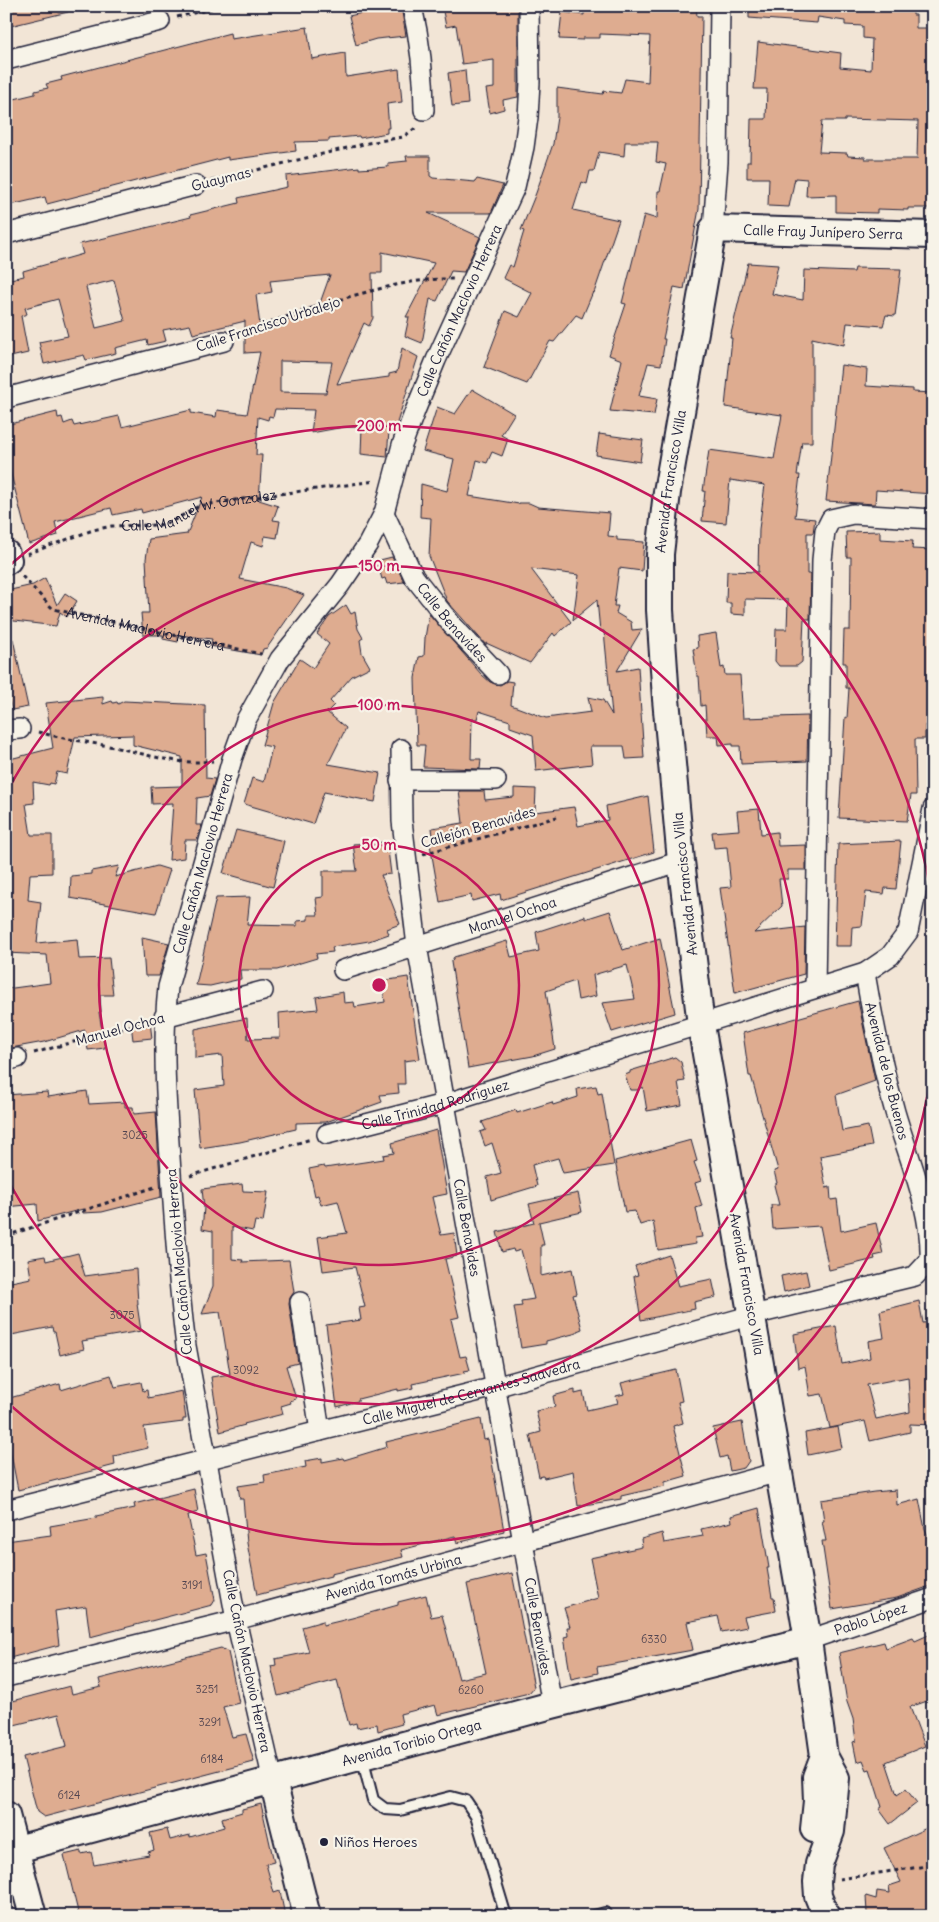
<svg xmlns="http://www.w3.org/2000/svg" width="939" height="1922" font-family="Delius,sans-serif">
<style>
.building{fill:#deac90;stroke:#22223b;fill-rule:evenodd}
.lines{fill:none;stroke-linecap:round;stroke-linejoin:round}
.lane-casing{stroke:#22223b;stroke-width:14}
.street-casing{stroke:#22223b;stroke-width:22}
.secondary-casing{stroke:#22223b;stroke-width:30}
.path{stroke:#22223b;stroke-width:3;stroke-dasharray:4 4;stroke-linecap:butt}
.lane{stroke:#f7f3e8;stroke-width:10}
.street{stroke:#f7f3e8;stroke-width:19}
.secondary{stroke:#f7f3e8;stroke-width:26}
.ring{fill:none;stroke:#c2185b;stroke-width:2.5}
.poi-dot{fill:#22223b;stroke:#f7f3e8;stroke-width:2}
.labels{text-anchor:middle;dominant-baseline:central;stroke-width:4.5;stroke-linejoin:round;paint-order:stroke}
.number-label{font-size:11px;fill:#514450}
.street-label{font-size:14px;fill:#22223b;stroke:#f7f3e8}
.poi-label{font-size:14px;fill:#22223b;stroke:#f7f3e8;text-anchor:start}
.centre{fill:#c2185b;stroke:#f7f3e8;stroke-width:2.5}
.ring-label{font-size:15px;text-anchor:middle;font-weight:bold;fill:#c2185b;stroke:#f7f3e8;stroke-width:4.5;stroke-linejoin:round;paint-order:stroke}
</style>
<rect width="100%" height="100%" fill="#f2e5d6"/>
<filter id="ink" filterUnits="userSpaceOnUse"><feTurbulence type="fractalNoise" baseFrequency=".02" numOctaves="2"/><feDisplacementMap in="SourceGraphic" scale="10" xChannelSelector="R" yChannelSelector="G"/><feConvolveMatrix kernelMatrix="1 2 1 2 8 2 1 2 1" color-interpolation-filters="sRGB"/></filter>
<g filter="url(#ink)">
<!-- building -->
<path class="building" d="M6 6H68V12L6 27Z
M392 6H401L406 36 376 39 356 45 349 16Z
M442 6H518V97L503 100 504 109 490 113 486 89 494 88V60L462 64 456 25 446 27Z
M584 6H609V10H636V6H696L697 16H702L699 209 684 289 674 287 663 339H665L661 365 648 363 639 396 657 399 654 415 610 411 622 360 609 355 626 304 622 303 644 215 657 219 658 191H660L666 164 656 162 658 142H625L624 156 599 152 594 171H590L587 184 582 182 573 210 619 220 594 293 593 292 582 318 576 315 554 342 550 341 527 384 484 367 505 311 519 317 532 293 503 278 509 265 513 267 524 231 521 230 536 193 553 144 557 117V88L603 94 604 91 621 93 625 79 648 82 650 36 600 34V38H583V40L559 39 562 12 584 15Z
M749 6H913V15H916V28H933V208H908V210L877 209V213L836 212V195L806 196 807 179 795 178 789 207 768 206 769 178H747V162H750L751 119H766L767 89H754L758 42 841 53 840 67 871 70 872 39 863 38V26L845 25V21L818 17 817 23 749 18ZM845 119 918 121 917 159H865V157L848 156 847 153 819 152 822 121H845Z
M307 27 312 59 345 53 346 77 399 69 402 102 387 104 389 128H387V133L360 138 359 136 329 139V141L295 142 296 151 228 160V157L47 204 45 197 6 206V101L35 94V91L48 88 46 84 62 80 61 77 230 33 231 39Z
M465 70 468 104 452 106 448 73Z
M406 156H430V176L433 178 475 182 477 179 503 185 491 213H428L480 237 464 272 451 271 437 301 430 299 422 343 405 336 409 317H406L434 263 382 252V273H372L373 318 369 326 364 323 337 384 389 377V374L397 372 402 348 418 357 394 432 389 431 387 457 361 454 362 427H344L311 433 314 410 275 409 273 417 269 416 268 420 258 417 256 455H262L259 500 278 506 273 520 280 521 277 538 265 536 263 546 251 542 240 579 286 588 304 595 267 648 263 649 261 655 210 646 212 639 178 635V642L163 639V635H143L141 613H149L146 559 149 539 187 534 202 497 142 513 141 509 113 515 111 508 55 522 58 535 29 544 6 455V425L57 412 58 418 62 417 64 424 72 421 74 426 119 416 122 427 191 410V413L216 417 217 410 247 414 260 352 245 353V321L193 334 190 325 163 330 166 341 148 345 147 340 115 348 116 353 86 360 84 355 44 364 39 342 68 336 58 299 25 308 27 314 21 316 28 353 6 358V280L24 276 23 271 83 254 80 244 191 217 190 215 239 203 238 198 287 187 286 176 359 167V169L388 167V163L407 161ZM330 275 320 303 286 322 260 326 256 295 272 292 270 281ZM114 280 125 321 96 328 86 287ZM280 361 332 362 326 393 280 392Z
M748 263 778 265 772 294 803 300 804 270 854 272 855 268 901 269 895 316 886 315 883 326 847 323 844 345 812 338V442H802L797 475H800L795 517 815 519 813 533H807V574H811L810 619H804L802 662 797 666H779L775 661 776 629H787L788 600 745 599V615L731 614V603H726L727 571 758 572 759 529 765 485 730 480 726 523 702 521 705 491H703L709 450 774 459 782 415 725 407 732 338H730Z
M841 365 867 369 866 386 913 389V392L933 393V494L876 490 875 504 826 501Z
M472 389 514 414 501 435 508 439 502 456 492 452 487 463 477 460 469 496 519 504V503H529L538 507 610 513 608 536 617 537V540L644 542 642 571 619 568 614 606H618L616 613 631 622 632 630 642 629 617 671 638 667 644 758 626 759 624 746H590L592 764 536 771 533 735 510 727V721L479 711 477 719H472L471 759H481L480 769 423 767 425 745H417L415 678 419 657 424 656 425 638 429 614 481 674 490 682 500 685 507 681 513 682 511 705 546 718 591 712 588 697 603 700 612 715 604 631H600L597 600 573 620 579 575 531 569 571 622 555 636 553 633 530 663 486 643V645L447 601 429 556 431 518 420 517 421 484 447 491 454 459 423 451 437 407 455 414Z
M599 434 643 440 640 462 596 455Z
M880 531V539L913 541 912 549 933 550V650L928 725H925V739H915L916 795H911L907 821 839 818 845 717 847 718 849 688H846V663H843L844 630H850L851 557H847L846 532Z
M392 557 404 582 387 584 385 578 382 579 378 565 381 564 380 560Z
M45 578 57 605 65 593 77 601 67 617 60 612 56 626 6 620V591L33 585Z
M346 605 351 614 355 612 358 629 363 638 360 640 362 653 370 667 352 676 330 701 334 705 327 712 346 728 328 764 380 773 375 802 324 792 313 824 244 804 252 778 264 782 272 747 262 745 274 703 300 659 313 668 329 644 317 634 329 617Z
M716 633 721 668 724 667 725 675H740L743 718 808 716 807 761 741 764 740 746H733V744L719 745 718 736H707L705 705 701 706 699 676H697L693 649 698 648 697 636Z
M6 639H13L28 707 12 710 9 700 6 701Z
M103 697V704L112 701 113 703 117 702 118 704 124 701 205 705 206 778 215 779 210 796 197 798 196 825H202L197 840H185L184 858 169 860 173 803 152 804 151 787 182 786V757L133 745V735L75 737 67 774 57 772 54 784 50 783 49 785 33 782 34 803 26 804 31 835H52V873L30 874 28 900 41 902 37 943 77 939 79 959 109 958 113 995H100L101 1012H99L105 1048 88 1050 85 1030 44 1042 11 1048V1046H6V989L50 983 47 955 6 953V760L53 748 46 703Z
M514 788 536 789 535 812 574 807 578 826 608 820 606 806 648 796 654 852 501 900 500 894 472 901 471 895 440 902 430 844 434 843 432 828 463 823 459 791H484L485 800 514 797Z
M759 809 761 834 777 832 778 846 806 845V870H788V879H779L782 906 754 933 805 927 804 974 735 993 720 888 731 887 727 847 714 848 712 832 739 830 737 811Z
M236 830 284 841 273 887 223 873Z
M901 841 896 889 885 888 884 894 866 892 862 926 852 927 851 946H835L838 844Z
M387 842 391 874 381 875 400 924 387 929 389 934 369 941 332 947 333 952 316 954 317 958 277 970H240L241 979 210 986 196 985 216 898 250 897 247 925 297 926V921L308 920V915H318L316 898 323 897V871H357L353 844Z
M119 866 115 877 157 866 170 870 156 913 70 898 71 876 91 874V871Z
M610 911 623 950 660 938 675 1013 612 1032 602 1003 635 999 627 965 593 975 596 996 578 1000 575 981 546 991 555 1049 533 1056 468 1068 451 962 454 957 507 941 511 957 539 951 536 932 585 916V919Z
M142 937 169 943 159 976H145Z
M408 977 420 1059 404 1061 405 1084H398L399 1093 380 1095 382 1102 326 1122 296 1123V1129L240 1142 200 1148 195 1090 224 1086 222 1055 195 1058V1029L247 1018 248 1039 280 1038 279 1013 318 1009 316 997 343 992 344 1003 354 1002 355 1007 385 1002 382 981Z
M858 1001 875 1081 836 1095 842 1131 868 1126 872 1146 820 1156 826 1188 830 1187 831 1200 837 1199 841 1231 876 1223 883 1254 874 1256 875 1259 829 1270 820 1226 773 1229 771 1205H779L774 1185 777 1183 774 1171 778 1170 751 1076H749L743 1033Z
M150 1022 152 1038 133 1040 131 1024Z
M675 1057 681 1062 685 1081 678 1082 682 1105 647 1111 643 1087 637 1090H630L625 1075 630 1073V1071Z
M596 1086 598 1094 602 1093 614 1165 563 1173 558 1158 532 1165 537 1186 491 1200 487 1177 501 1173 492 1143 485 1146 480 1132 486 1130 482 1122 516 1110 517 1113 552 1102 553 1105 578 1097 577 1089Z
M87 1091 89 1104 125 1102V1107H133L134 1114 156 1112 161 1197 102 1212 83 1213V1209L38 1221 37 1204 6 1207V1095L47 1092 48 1097Z
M436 1130 447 1194 432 1197 441 1235 454 1233 457 1256 445 1259 459 1317 451 1319 460 1357 466 1356 470 1370 464 1371 465 1373 412 1384 413 1388 398 1391V1389L358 1399V1401L337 1407 326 1325 361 1320 359 1308 365 1307 355 1267 323 1271 318 1237 347 1233 338 1201 321 1205 318 1195 315 1196 309 1169 324 1166 325 1168 384 1159 383 1155 394 1153 392 1143Z
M691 1140 697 1161 694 1162 701 1181 695 1183 702 1206 696 1208 702 1237 695 1238 696 1244 658 1250 653 1221 640 1225 635 1211 625 1212 615 1161Z
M242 1184 243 1191 268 1192 263 1222 255 1221 253 1231 232 1227V1259L243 1260 242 1262 289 1260 294 1292 290 1298 289 1304 298 1363 286 1366 296 1399 290 1401 291 1403 281 1406 283 1414 244 1424 245 1425 220 1432 211 1377 230 1374 220 1312 202 1314 213 1286V1231L202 1229 204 1208 202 1189Z
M578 1193 582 1212 539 1222 544 1245H541V1276L572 1269 577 1294 573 1295 582 1329 577 1331V1333L546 1341V1344L521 1348 514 1307 522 1306 521 1301 534 1299 521 1250 514 1252 513 1249 502 1252 497 1232 534 1223 529 1204Z
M78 1253 85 1276 136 1269 138 1304H137L141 1331 82 1341 84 1349 60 1355 55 1332H53L52 1327 6 1336V1283L31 1278 28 1259 45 1256 46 1261Z
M669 1255 678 1286 712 1279 716 1297 694 1302 695 1309 641 1320 634 1276 638 1275 635 1266Z
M806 1271 809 1285 784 1292 781 1276Z
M919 1301 923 1323 933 1322V1425L910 1424V1432L870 1441 865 1421 830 1428 822 1394 810 1396 805 1366 798 1368 794 1334 836 1326 842 1364 870 1358 868 1341 884 1338 880 1311ZM908 1377 910 1412 876 1419 867 1385Z
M676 1370 682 1401 678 1402 683 1423 673 1426 686 1476 665 1482V1486L621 1496V1499L578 1506 573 1471 544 1478 543 1476 539 1477 530 1435 541 1432 536 1411 555 1407 553 1396 575 1390V1394L583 1392 587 1410 618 1403 616 1396 624 1394 621 1383Z
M111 1375 115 1387 141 1382 143 1391 147 1390 148 1398 182 1391 186 1419H183V1422L144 1427 148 1448 114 1456 115 1465 18 1490 9 1444H6V1399L60 1384 61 1390Z
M481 1419 484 1440 488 1439 504 1531 457 1543 455 1536 401 1550 403 1557 331 1574V1576L257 1595 247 1543 243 1499H240L238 1486 265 1482 264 1475 306 1467 305 1461 322 1458V1462L343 1458 344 1460 387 1447 386 1442Z
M742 1422 749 1461 744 1468 730 1471 727 1456 720 1458 713 1428Z
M838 1427 842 1448 808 1455 805 1433Z
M194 1489 198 1512 188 1515 196 1555 206 1553 215 1600 212 1605 90 1637 86 1606 55 1611 59 1645 6 1659V1541L51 1535 50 1526 96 1518V1516L135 1508 134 1504Z
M896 1490 897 1505 919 1499 925 1529 933 1546V1585L897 1598 832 1609 822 1541H826L822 1521H824L821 1500 874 1492Z
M759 1508 769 1568H767L772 1597H774L776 1611 744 1617 747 1627 722 1632 718 1616 687 1622 693 1650 597 1667 598 1673 571 1679 564 1637 568 1636 567 1627H570L564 1608 598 1598 590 1558 642 1547 641 1539 662 1533 664 1543 703 1536 701 1529 732 1522 731 1516Z
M512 1573 534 1687 529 1693 438 1715 435 1705 400 1714 402 1724 378 1731 377 1724 357 1728 356 1723 349 1725 337 1680 278 1696 271 1666 276 1665 275 1659 309 1652 302 1627 323 1621V1625L352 1618 398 1605V1602L426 1595 431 1617 442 1615 459 1679 486 1673 467 1584Z
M933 1633V1699L910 1707 925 1746 886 1762 897 1795 906 1789 917 1803 890 1824 879 1809 882 1807 870 1769 867 1770 863 1760 857 1762 853 1742 856 1741 853 1719 847 1702 839 1653 884 1642 886 1648 913 1638 915 1641Z
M221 1648 228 1652 239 1703 223 1707 232 1737 246 1734 254 1762 44 1817 37 1812 23 1757 67 1746 59 1714 14 1725 9 1702 70 1686 72 1694 101 1687 99 1679Z
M261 1804 274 1862 266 1864 274 1893 280 1891 285 1916H128L127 1911 109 1916H79L64 1855 81 1851V1854L91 1852 94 1865 149 1855 148 1852 154 1850 150 1833 167 1829 170 1840 190 1835V1837L224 1827 222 1818 242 1812V1809Z
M933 1825V1916H884L867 1913 866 1896 876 1899 877 1891 890 1893 889 1886 901 1882 884 1848Z"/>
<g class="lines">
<defs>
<path id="lane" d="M362 1757 373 1800 385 1809 400 1810 451 1797 466 1801 476 1816 505 1913 509 1916
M6 1890 25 1886
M594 1916 605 1913"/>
<g id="street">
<path d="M412 6C420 41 424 75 424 110"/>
<path d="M6 60 160 21"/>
<path d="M713 229 718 162 720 6"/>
<path d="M6 234 196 185"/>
<path d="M6 398 224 341"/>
<path id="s3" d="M384 513 414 577 452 625 498 674"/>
<path d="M6 730 20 729"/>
<path id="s4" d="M401 749 402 821 417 946 552 1705"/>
<path d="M400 780H496"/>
<path id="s5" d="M343 970 681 861"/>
<path d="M815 988 822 560 825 531 831 519 853 514 933 519"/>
<path d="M164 1017 263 991"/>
<path d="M6 1061 17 1058"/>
<path id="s6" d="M327 1134 444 1104 865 973 890 956 908 932 933 809"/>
<path d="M300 1302 320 1431"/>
<path id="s7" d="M6 1510 495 1387 753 1315 915 1276 930 1260C932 1210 909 1160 895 1112 882 1066 873 1020 865 973"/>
<path id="s8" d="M808 1640 933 1598"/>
<path id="s9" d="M6 1677 236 1620 779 1472"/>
<path id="s10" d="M273 1781 236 1620 186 1346C178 1284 174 1220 170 1157 166 1100 162 1044 168 987L232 759 246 720 280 659 340 585 368 544 384 513 402 445 415 411 436 360 515 187 524 147 528 117 530 82 529 6"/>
</g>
<g id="secondary">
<path d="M6 554 8 560 6 561"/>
<path d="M273 1781 307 1916"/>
<path d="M6 1815 33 1916"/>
<path d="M814 1829 817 1801 816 1777 824 1756"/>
<path id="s11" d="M6 1852 552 1705 808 1640"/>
<path id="s12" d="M826 1916 818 1896 817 1882 819 1864 831 1831 836 1778 824 1756 808 1640 701 1025 681 861 666 699 660 610V554L667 492 713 229 933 235"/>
</g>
</defs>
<!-- lane casing -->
<use href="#lane" class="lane-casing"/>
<!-- street casing -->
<use href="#street" class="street-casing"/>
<!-- secondary casing -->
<use href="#secondary" class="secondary-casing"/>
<!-- path -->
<g class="path">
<path d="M177 17 223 6"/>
<path d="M211 181 368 143 403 137 417 127"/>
<path d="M241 334C277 319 314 307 352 296 386 287 418 278 453 279"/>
<path id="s1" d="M27 554 93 530 112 526 159 525 171 522 199 506 228 501 375 481"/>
<path id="s2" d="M22 576 53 609 261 654"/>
<path d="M38 732C60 738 81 741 103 745 143 752 171 766 213 761"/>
<path d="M423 854 557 817"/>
<path d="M34 1053 149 1021"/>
<path d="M190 1176 311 1139"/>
<path d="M6 1236 155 1187"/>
<path d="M839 1879 933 1865"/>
</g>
<!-- lane -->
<use href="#lane" class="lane"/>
<!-- street -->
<use href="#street" class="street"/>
<!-- secondary -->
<use href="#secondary" class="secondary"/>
</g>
</g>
<!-- distance rings -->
<g class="ring">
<circle cx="379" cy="985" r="140"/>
<circle cx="379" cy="985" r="280"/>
<path d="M7 792A419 419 0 1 1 7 1178"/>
<path d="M933 1063A559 559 0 0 1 9 1404M9 566A559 559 0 0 1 933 907"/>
</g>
<!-- markers -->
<circle class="poi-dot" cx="324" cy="1842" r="5"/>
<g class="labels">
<!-- number labels -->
<g class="number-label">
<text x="135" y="1135">3025</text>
<text x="122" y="1315">3075</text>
<text x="246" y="1370">3092</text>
<text x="192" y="1585">3191</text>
<text x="654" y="1639">6330</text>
<text x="207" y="1689">3251</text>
<text x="471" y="1690">6260</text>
<text x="210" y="1722">3291</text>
<text x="212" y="1759">6184</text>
<text x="69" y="1795">6124</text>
</g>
<!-- street labels -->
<g class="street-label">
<text transform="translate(221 179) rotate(-14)">Guaymas</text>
<text stroke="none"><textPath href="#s12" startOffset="1821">Calle Fray Junípero Serra</textPath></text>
<text stroke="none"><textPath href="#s10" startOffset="1548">Calle Cañón Maclovio Herrera</textPath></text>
<text transform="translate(268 324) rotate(-18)">Calle Francisco Urbalejo</text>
<text stroke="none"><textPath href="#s12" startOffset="1455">Avenida Francisco Villa</textPath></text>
<text stroke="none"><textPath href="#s1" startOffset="179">Calle Manuel W. Gonzalez</textPath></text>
<text stroke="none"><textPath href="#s3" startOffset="130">Calle Benavides</textPath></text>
<text stroke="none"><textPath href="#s2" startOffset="140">Avenida Maclovio Herrera</textPath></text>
<text transform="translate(478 827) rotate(-16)">Callejón Benavides</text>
<text stroke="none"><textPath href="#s10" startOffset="932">Calle Cañón Maclovio Herrera</textPath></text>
<text transform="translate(685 884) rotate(-96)">Avenida Francisco Villa</text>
<text stroke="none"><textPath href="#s5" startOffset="178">Manuel Ochoa</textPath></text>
<text transform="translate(120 1029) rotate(-15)">Manuel Ochoa</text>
<text transform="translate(887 1071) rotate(76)">Avenida de los Buenos</text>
<text stroke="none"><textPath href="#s6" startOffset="112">Calle Trinidad Rodriguez</textPath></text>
<text stroke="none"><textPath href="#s4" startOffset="484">Calle Benavides</textPath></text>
<text transform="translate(179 1262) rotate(-95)">Calle Cañón Maclovio Herrera</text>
<text transform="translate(747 1284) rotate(80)">Avenida Francisco Villa</text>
<text stroke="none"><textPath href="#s7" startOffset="480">Calle Miguel de Cervantes Saavedra</textPath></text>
<text stroke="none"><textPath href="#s9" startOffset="400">Avenida Tomás Urbina</textPath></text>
<text stroke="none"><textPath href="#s8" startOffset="66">Pablo López</textPath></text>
<text stroke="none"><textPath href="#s4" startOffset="889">Calle Benavides</textPath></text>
<text transform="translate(247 1661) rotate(78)">Calle Cañón Maclovio Herrera</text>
<text stroke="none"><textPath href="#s11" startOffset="420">Avenida Toribio Ortega</textPath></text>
</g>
<!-- poi labels -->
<g class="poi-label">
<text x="334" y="1842">Niños Heroes</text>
</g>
</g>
<circle cx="379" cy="985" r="8" class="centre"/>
<g class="ring-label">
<text x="379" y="431">200 m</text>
<text x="379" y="571">150 m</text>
<text x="379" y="710">100 m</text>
<text x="379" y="850">50 m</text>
</g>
<!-- margin -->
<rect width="939" height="1922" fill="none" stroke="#f7f3e8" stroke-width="25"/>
<rect x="12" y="12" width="914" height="1897" fill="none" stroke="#22223b" stroke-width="2" filter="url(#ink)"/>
</svg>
